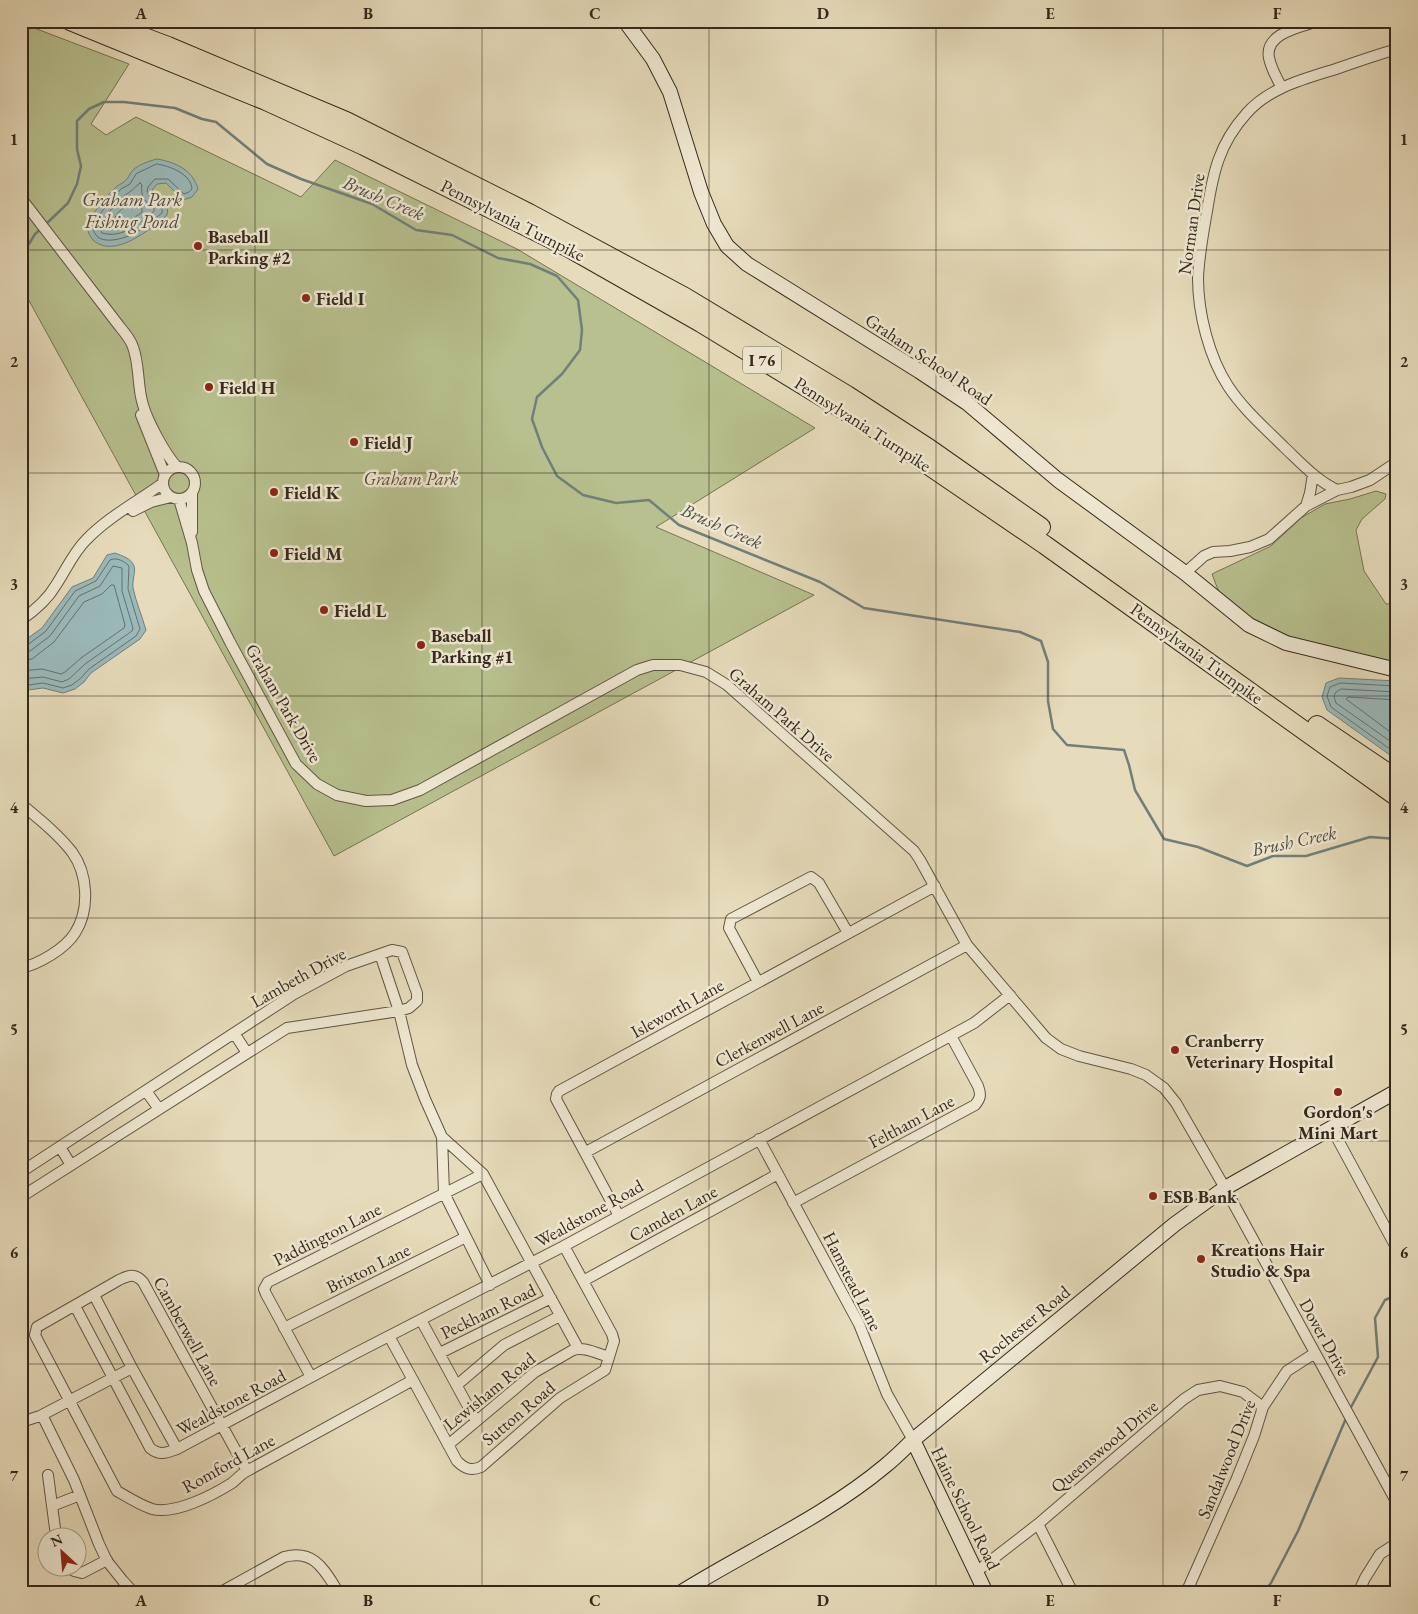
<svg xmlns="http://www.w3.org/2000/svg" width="1418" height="1614" font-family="'EB Garamond',serif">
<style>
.green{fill:#b7c08e;stroke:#767455}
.water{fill:#9ab9b9;stroke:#717f7a}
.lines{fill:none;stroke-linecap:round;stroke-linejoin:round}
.shore{stroke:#67716a;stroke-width:1}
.stream{stroke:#717f7a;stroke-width:2.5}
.street-casing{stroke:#605644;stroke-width:12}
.secondary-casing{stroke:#34291c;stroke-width:16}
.highway-casing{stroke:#34291c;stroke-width:20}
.street{stroke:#efe8d2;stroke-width:10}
.secondary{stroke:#efe8d2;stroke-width:14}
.highway{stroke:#e6dbba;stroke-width:18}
.grid{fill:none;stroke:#34291c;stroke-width:1;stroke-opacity:0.55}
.poi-dot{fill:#8f2418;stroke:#efe8d2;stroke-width:2}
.labels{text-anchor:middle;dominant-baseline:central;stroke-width:5;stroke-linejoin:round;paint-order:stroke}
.shield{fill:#efe8d2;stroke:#6c6253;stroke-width:1}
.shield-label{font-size:16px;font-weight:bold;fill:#34291c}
.street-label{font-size:18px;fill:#34291c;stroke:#efe8d2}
.poi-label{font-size:18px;font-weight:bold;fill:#34291c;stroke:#efe8d2;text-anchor:start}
.park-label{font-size:18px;font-style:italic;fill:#554f38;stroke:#efe8d2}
.water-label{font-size:19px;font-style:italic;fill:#4e4d43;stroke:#efe8d2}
.neatline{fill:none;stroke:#34291c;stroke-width:2}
.grid-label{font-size:16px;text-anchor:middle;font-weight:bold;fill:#34291c}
</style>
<rect width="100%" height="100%" fill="#e6dbba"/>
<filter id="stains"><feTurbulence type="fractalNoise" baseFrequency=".004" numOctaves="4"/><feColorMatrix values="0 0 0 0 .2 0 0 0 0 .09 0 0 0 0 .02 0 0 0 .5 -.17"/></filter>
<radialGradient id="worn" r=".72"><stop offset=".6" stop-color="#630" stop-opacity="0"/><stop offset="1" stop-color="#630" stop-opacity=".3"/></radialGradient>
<!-- green -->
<path class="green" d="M21 23 129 64 91 124 106 135 136 117 301 197 335 160 517 249 815 428 656 527 814 595 334 856 21 286Z
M1376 491 1386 494 1385 499 1362 519 1356 530 1364 571 1386 604 1397 603V666L1302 641 1262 626 1220 595 1212 574 1271 546 1301 518 1325 504 1350 499Z"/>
<!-- water -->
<path class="water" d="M157 159C175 162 193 170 198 189L192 197 183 200 166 183 157 184 152 190C159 201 170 199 167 215 152 228 114 260 93 240 90 236 87 232 88 226 89 215 109 194 117 186 120 184 124 183 126 180 129 177 130 173 133 170 138 165 149 161 157 159Z
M115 553C122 556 131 558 134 566 136 570 132 581 133 588 136 602 142 616 146 630L140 639 91 673 84 682 75 689 63 693 43 688 21 691V643L42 628 72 587 93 578 107 555Z
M1339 678 1397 681V760L1327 710 1322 697 1326 683Z"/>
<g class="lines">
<!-- shore -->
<path class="shore" d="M157 164C170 166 191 174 192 189L189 192 184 194 168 179H155L148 187 147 191C148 193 150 197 151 198 156 204 164 203 162 213 154 219 146 227 137 232 125 239 93 249 93 225L107 204 121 189 130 184 136 174Z
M140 183 142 185C140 195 145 203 154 208V211C141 223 122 239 102 233L99 227C108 213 117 200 131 191 135 188 137 185 140 183Z
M133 198C137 199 143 208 142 212 133 219 124 226 112 225L111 223 118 213Z
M21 647 26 646 46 631 75 591 96 581 110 560C117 557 124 561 129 566L128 589 140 629 136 636 89 669 81 678 72 685 63 688 43 683 21 686
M21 653 30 651 50 636 79 596 100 586 113 566 122 568V591L133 628 132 631 85 664 69 679 62 682 43 677 21 679
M21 661 32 659 54 642 84 602 102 594 111 585H114L125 625 124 628 81 658 65 672 61 674 42 669 21 671
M1397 686 1340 683 1330 687 1327 696 1331 707 1397 754
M1397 692 1341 689 1336 692 1334 696 1336 703 1397 746
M1397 700 1348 697 1346 699 1397 737"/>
<!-- stream -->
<path class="stream" d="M45 225 68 203 77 184 81 166 77 149V121L89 109 104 102H124L175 108 202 119 216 122 267 164 301 179 372 204 416 230 452 235 498 258 530 264 557 276 578 300 582 330 580 350 562 374 537 397 532 419 542 447 557 476 583 495 616 503 649 500 679 525 820 582 864 608 1020 632 1041 641 1048 662V701L1053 729 1067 745 1124 750 1129 765 1135 790 1164 839 1198 847 1247 866 1273 856H1306L1370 837 1397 839
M21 257 35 234 41 229
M1350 1409 1378 1357 1375 1318 1385 1300 1397 1295
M1263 1593 1271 1583 1298 1531 1347 1416"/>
<defs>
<path id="street" d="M1282 88C1277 79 1271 68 1269 58 1264 33 1301 27 1318 21
M21 198 120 327C125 333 131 340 133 347 140 366 137 386 143 405 148 422 165 454 177 467
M141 415 165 475
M163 483a16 16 0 1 1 32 0a16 16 0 1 1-32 0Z
M1337 490C1316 480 1301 463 1284 447 1265 428 1243 409 1228 386 1209 357 1198 313 1198 278 1199 255 1203 233 1207 211 1213 173 1219 144 1246 114 1268 88 1304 79 1336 69 1356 62 1376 55 1397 49
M179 499 192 543 197 570 204 591 230 642 296 764 317 784 337 795 366 801 392 800 420 790 637 670 653 665H680L706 672 727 685 914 851 920 860 967 945 1046 1038 1061 1049 1079 1056 1131 1069 1146 1075 1164 1088 1176 1103 1225 1188 1397 1503
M1306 506 1310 493 1313 474
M133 511 151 502 171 497
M192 532V492
M1185 573 1204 556 1213 552 1230 551 1250 547 1269 539 1306 506 1337 490 1351 487 1370 480 1397 462
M21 620C34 611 48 599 56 585 66 570 73 553 86 540 108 517 137 502 163 483
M21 804C39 819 58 834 72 852 88 874 90 910 75 933 65 949 39 964 21 968
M380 954 399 1011 412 1065 425 1099 442 1137 483 1174 578 1348
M758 982 729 928 731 919 811 877 819 883 848 933
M234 1033 247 1053
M146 1091 159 1109
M1331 1127 1397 1249
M442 1137 444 1193 490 1285
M759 1139 859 1324 887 1394 913 1440
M60 1147 71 1165
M586 1152 967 945
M21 1172 294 994 346 966 392 950 402 952 417 993V1001L409 1008 399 1011 287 1028 21 1197
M793 1203 975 1105C981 1098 981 1094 978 1086L951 1036
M619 1216 556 1099 557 1094 559 1091 935 886
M583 1281 778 1174
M94 1295 132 1368 177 1449
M75 1306 150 1448C160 1456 166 1453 177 1449L354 1354 564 1246 974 1023 1010 995
M421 1320 476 1421
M284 1328 466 1237
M389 1336 457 1461C465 1469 471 1471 481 1467L560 1398 605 1370 614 1341 612 1334 564 1246
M440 1353 551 1298
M311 1377 266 1294 264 1289 268 1282 483 1174
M457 1385 504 1345 560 1316
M42 1415 74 1480 99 1544 107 1561 123 1581 134 1593
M21 1422 40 1416 132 1368
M448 1445 535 1372 573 1350C584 1346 598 1354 609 1357
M247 1471 143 1282C135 1273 129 1275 119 1280L37 1327 35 1335 38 1341 117 1491C129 1498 140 1505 152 1509 175 1515 213 1495 232 1483 237 1479 241 1474 247 1471L413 1380
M48 1475 56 1536
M52 1506 80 1495
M1038 1524 1073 1593
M69 1566 74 1571 82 1573 107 1560
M976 1572 1038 1524 1184 1399 1198 1390 1220 1386 1243 1392 1263 1407
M219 1593 284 1557C315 1549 324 1570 339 1593
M1186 1593 1237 1478 1254 1436 1263 1407 1287 1371 1315 1353
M1358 1593 1365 1578 1380 1554 1397 1543"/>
<path id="secondary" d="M625 21 653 59 670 92 701 192 714 224 727 246 747 264 919 371 967 403 1058 480 1185 573 1249 625 1286 643 1397 670
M913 1440 986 1593
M680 1593C747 1551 824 1517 885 1466 895 1458 904 1449 913 1440L1175 1224 1225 1188 1397 1091"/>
<path id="highway" d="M70 21 266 101 364 146 569 248 701 323 878 431 1045 545 1397 797
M115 26 168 46 346 121 529 213 685 297 847 395 930 449 1041 527
M1317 725 1397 779"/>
</defs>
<!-- street casing -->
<use href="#street" class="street-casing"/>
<!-- secondary casing -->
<use href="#secondary" class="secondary-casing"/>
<!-- highway casing -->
<use href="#highway" class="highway-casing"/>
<!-- street -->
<use href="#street" class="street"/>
<!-- secondary -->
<use href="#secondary" class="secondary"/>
<!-- highway -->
<use href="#highway" class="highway"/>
</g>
<!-- grid -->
<path class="grid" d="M255 21V1593M482 21V1593M709 21V1593M936 21V1593M1163 21V1593M21 250H1397M21 473H1397M21 696H1397M21 918H1397M21 1141H1397M21 1364H1397"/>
<!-- markers -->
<g class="poi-dot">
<circle cx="198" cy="246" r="5"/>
<circle cx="306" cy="298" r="5"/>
<circle cx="209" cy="387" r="5"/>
<circle cx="354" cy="442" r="5"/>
<circle cx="274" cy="492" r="5"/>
<circle cx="274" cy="553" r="5"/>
<circle cx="324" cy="610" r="5"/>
<circle cx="421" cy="645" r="5"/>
<circle cx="1175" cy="1050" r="5"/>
<circle cx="1338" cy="1092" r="5"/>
<circle cx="1153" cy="1196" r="5"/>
<circle cx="1201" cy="1259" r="5"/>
</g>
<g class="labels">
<!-- shield labels -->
<rect class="shield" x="743" y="346.5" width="38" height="27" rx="4"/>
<g class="shield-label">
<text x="762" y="360">I 76</text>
</g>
<!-- street labels -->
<g class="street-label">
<text transform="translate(513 220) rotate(27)">Pennsylvania Turnpike</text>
<text transform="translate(1191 224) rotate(-82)">Norman Drive</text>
<text transform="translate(929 359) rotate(34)">Graham School Road</text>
<text transform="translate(863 424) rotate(33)">Pennsylvania Turnpike</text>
<text transform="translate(1197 653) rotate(36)">Pennsylvania Turnpike</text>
<text transform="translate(284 703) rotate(60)">Graham Park Drive</text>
<text transform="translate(782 714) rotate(41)">Graham Park Drive</text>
<text transform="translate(298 977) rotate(-29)">Lambeth Drive</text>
<text transform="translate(677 1008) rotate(-29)">Isleworth Lane</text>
<text transform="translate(769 1034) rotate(-28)">Clerkenwell Lane</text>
<text transform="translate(911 1121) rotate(-28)">Feltham Lane</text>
<text transform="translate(589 1213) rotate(-29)">Wealdstone Road</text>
<text transform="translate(673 1213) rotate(-29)">Camden Lane</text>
<text transform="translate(327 1234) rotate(-27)">Paddington Lane</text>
<text transform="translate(368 1268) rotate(-26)">Brixton Lane</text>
<text transform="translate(853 1281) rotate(63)">Hamstead Lane</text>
<text transform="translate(488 1311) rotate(-26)">Peckham Road</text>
<text transform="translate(1024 1324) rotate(-39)">Rochester Road</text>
<text transform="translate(188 1331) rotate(61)">Camberwell Lane</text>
<text transform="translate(1325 1337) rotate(61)">Dover Drive</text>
<text transform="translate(489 1391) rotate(-39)">Lewisham Road</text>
<text transform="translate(231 1402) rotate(-28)">Wealdstone Road</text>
<text transform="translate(518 1413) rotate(-40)">Sutton Road</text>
<text transform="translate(1104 1446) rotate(-40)">Queenswood Drive</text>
<text transform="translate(1226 1459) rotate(-68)">Sandalwood Drive</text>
<text transform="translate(228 1463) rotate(-29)">Romford Lane</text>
<text transform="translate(966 1508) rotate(64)">Haine School Road</text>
</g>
<!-- poi labels -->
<g class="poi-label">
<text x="208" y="236">Baseball<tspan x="208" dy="21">Parking #2</tspan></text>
<text x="316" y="298">Field I</text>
<text x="219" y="387">Field H</text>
<text x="364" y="442">Field J</text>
<text x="284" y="492">Field K</text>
<text x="284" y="553">Field M</text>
<text x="334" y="610">Field L</text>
<text x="431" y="635">Baseball<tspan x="431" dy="21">Parking #1</tspan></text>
<text x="1185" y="1040">Cranberry<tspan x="1185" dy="21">Veterinary Hospital</tspan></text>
<text x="1338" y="1111" text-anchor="middle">Gordon's<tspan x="1338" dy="21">Mini Mart</tspan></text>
<text x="1163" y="1196">ESB Bank</text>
<text x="1211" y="1249">Kreations Hair<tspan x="1211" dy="21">Studio &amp; Spa</tspan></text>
</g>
<!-- park labels -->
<g class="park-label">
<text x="411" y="478">Graham Park</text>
</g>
<!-- water labels -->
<g class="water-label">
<text transform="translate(384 198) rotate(23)">Brush Creek</text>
<text x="132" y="199">Graham Park<tspan x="132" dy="22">Fishing Pond</tspan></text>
<text transform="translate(722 526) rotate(24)">Brush Creek</text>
<text transform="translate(1294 841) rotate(-12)">Brush Creek</text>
</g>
</g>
<!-- margin -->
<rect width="1418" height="1614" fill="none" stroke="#e6dbba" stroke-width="55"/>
<!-- north arrow -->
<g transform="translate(62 1552) rotate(334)"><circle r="24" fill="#efe8d2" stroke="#a49c89"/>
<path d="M0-4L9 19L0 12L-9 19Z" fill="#8f2418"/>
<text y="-8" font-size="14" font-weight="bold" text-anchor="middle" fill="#34291c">N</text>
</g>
<rect x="28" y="28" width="1362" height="1558" class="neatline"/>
<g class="grid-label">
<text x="141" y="19">A</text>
<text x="368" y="19">B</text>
<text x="595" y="19">C</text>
<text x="823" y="19">D</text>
<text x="1050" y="19">E</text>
<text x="1277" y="19">F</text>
<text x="14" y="145">1</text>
<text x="1404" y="145">1</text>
<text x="14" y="367">2</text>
<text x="1404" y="367">2</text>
<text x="14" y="590">3</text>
<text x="1404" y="590">3</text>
<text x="14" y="813">4</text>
<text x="1404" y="813">4</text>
<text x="14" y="1035">5</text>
<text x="1404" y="1035">5</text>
<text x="14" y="1258">6</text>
<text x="1404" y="1258">6</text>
<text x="14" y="1481">7</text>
<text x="1404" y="1481">7</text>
<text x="141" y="1606">A</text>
<text x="368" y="1606">B</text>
<text x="595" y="1606">C</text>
<text x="823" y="1606">D</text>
<text x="1050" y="1606">E</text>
<text x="1277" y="1606">F</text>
</g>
<rect width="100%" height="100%" filter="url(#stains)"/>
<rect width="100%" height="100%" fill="url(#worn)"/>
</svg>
